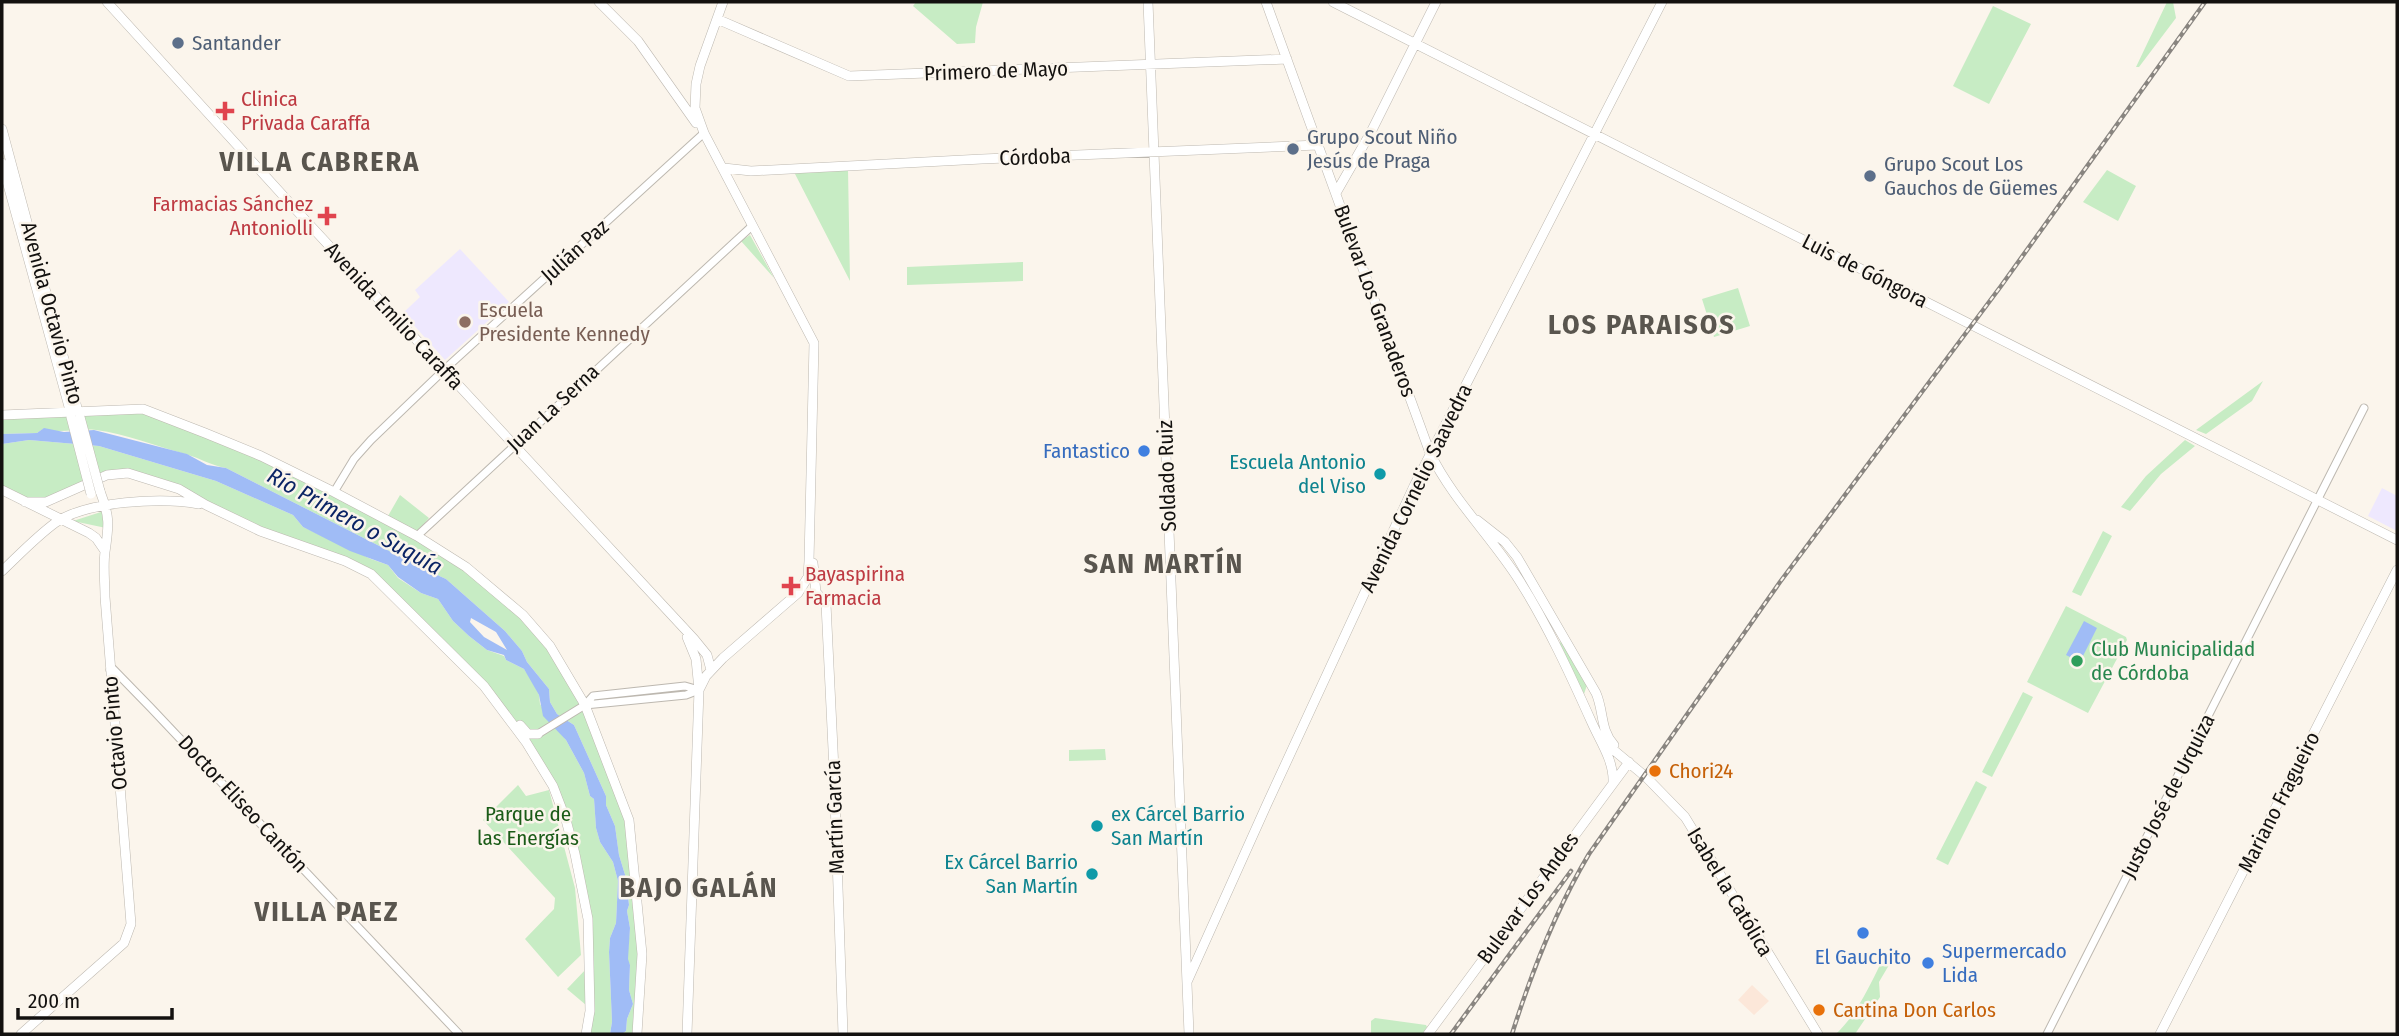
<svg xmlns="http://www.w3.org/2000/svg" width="2399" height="1036" font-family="'Fira Sans Condensed',sans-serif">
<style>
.commercial{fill:#fce7d9}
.education{fill:#eee8fe}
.green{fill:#c7ecc4}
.water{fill:#a0bcf6;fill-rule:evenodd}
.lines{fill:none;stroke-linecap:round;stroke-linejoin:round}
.minor-casing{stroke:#bdb8b0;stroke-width:9}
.major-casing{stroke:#bdb8b0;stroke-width:10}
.minor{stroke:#fff;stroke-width:7}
.major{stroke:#fff;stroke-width:9}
.rail-casing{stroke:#898580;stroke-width:4.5}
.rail{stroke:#fbf5ec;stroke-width:2;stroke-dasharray:5;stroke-linecap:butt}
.major-bridge-casing{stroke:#bdb8b0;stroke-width:10;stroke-linecap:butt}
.major-bridge{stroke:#fff;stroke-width:9}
.service-dot{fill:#5c6f8a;stroke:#fbf5ec;stroke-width:2.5}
.health-dot{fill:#e0444e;stroke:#fbf5ec;stroke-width:2.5}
.education-dot{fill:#8d6e63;stroke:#fbf5ec;stroke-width:2.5}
.shop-dot{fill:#3f7fe0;stroke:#fbf5ec;stroke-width:2.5}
.culture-dot{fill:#0f9aa8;stroke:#fbf5ec;stroke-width:2.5}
.leisure-dot{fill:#2e9e5b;stroke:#fbf5ec;stroke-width:2.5}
.food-dot{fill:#e8710a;stroke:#fbf5ec;stroke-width:2.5}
.labels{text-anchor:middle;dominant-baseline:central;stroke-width:5;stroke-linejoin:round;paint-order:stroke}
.service-label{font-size:21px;fill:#4e5e75;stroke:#fbf5ec;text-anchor:start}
.street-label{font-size:21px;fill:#13110f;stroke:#fbf5ec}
.health-label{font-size:21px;fill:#be3a42;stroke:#fbf5ec;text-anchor:start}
.education-label{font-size:21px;fill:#785e54;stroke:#fbf5ec;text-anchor:start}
.shop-label{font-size:21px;fill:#366cbe;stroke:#fbf5ec;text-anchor:end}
.culture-label{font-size:21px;fill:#0d838f;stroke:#fbf5ec;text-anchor:end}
.leisure-label{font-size:21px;fill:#27864d;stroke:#fbf5ec;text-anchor:start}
.food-label{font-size:21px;fill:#c56008;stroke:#fbf5ec;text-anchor:start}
.park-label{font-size:21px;fill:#1a5b17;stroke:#fbf5ec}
.water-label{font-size:23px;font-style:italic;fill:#0b2465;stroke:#fbf5ec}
.district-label{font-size:28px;font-weight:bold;letter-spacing:2px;fill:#59554e;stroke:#fbf5ec}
</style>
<rect width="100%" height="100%" fill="#fbf5ec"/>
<!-- commercial -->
<path class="commercial" d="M1752 985 1769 1001 1754 1015 1738 1000Z"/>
<!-- education -->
<path class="education" d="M460 249 509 302 445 360 403 313 420 297 415 290Z
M2382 488 2397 496V531L2368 516Z"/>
<!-- green -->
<path class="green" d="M916 2H983L976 27 975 43 957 44 913 6Z
M2167 2H2173L2176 18 2139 67H2136Z
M1993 6 2031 24 1989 104 1953 86Z
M848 169 850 281 794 172Z
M2107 170 2136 186 2118 221 2083 202Z
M750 235 774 278 741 241Z
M1023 262V281L907 285V267Z
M1738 288 1750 326 1714 337 1702 299Z
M2263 381 2252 401 2206 434 2196 430Z
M143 409 205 433 417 536 523 615 568 674 629 820 641 938 637 1034H622L626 1031 627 1019 633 1004 629 990 630 965 627 959 630 928 627 911 629 905 626 878 619 855 615 826 606 805V796L574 725 557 714 550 702 549 689 527 662 522 651 505 631 446 579C429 572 420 560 401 557L226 468C209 465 201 458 185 454 156 446 126 434 96 430 78 428 60 434 43 429L37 433 2 434V415Z
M29 440 99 446 216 481 293 515 303 527 371 559 388 565 398 578 421 593 438 599 453 621 469 636 487 650 504 656 506 660 524 669 533 682 539 695 540 704 549 719 566 740 584 773 590 796 594 799 596 828 600 842 613 862 618 881 616 923 610 938 609 952 612 1022 610 1034H586L588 919 561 805 493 697 371 574 308 549 186 493 120 472 38 502 2 490V444Z
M2185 440 2195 446 2161 474 2130 511 2121 507 2146 476Z
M400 495 429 518 417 532 388 516Z
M104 511 106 528 73 521Z
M2103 531 2112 536 2081 596 2072 592Z
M2066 606 2126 637 2127 640 2088 713 2027 682Z
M1561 639 1588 682 1584 694 1560 644Z
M2023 692 2033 697 1992 777 1982 772Z
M1105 749 1106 760 1069 761V750Z
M1976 781 1987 787 1948 865 1936 859Z
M518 785 526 796 549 790 575 888 581 955 558 977 525 939 554 909 555 898 483 820Z
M1882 961 1889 965 1879 982 1880 997 1855 1034H1836C1857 1014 1869 987 1882 961Z
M588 967 586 1005 567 989Z
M1375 1018 1426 1025 1427 1027 1422 1034H1371V1021Z"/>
<!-- water -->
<path class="water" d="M44 428 64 432 94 430 187 454 207 465 226 468 401 557C420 560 429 572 446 579L505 631 522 651 527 662 549 689 550 702 557 714 574 725 606 796V805L615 826 619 855 626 878 629 905 627 911 630 928 628 959 630 965 629 990 633 1004 627 1019 626 1031 622 1034H610L612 1022 609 952 610 938 616 923 618 881 613 862 600 842 596 828 594 799 590 796 584 773 566 740 543 716 539 695 524 669 506 660 504 655 487 650 469 636 453 621 438 599 421 593 398 577 388 565 350 551 303 527 293 515 216 481 99 446 29 440 2 444V434L37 433ZM471 618 496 632 507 650 484 637 470 622Z
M2084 621 2097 628 2080 662 2066 655Z"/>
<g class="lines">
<defs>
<path id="minor" d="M334 492 354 459 371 440 445 369 704 133
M417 536 752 226
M110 670 113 669 151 708 459 1034
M585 705 593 696 685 686 699 690
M538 734 585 705 686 695 699 690
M2047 1034 2364 408"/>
<path id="major" d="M107 2 308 223 694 639 707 655 711 670
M599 2 638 41 696 123
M1148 2 1189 1034
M1266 2 1430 453C1453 500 1491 536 1519 580 1547 624 1570 674 1592 723 1600 741 1614 761 1613 782
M1333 2 2397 540
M717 19 849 76 1287 59
M2 129 79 415
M2 163 71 414
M724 168 751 171 982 159 1318 145
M1336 193 1371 132 1436 2
M2 415 143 409 205 433 261 456 334 492 417 536 466 567 523 615 550 646 585 705 629 820 642 954 637 1034
M2 490 89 533 96 538 105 551
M25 502H46L107 475 128 473 179 489 206 505 260 531 345 561 371 574 484 686 526 742 553 786 566 820 575 854 588 919 590 1011 586 1034
M1477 520 1505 542 1517 557 1596 693C1604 711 1600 730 1614 745
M813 563 816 592 826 604 834 770 843 1034
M2 571C19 555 36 537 55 523 86 501 162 497 199 504
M699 690 706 676 723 658 798 593 808 577 809 561 814 343 704 133 695 108 696 84 700 66 723 2
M520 725 528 734H538
M1604 742 1646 777 1685 817 1818 1034
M1187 982 1267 804 1414 486 1662 2
M21 1034 124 943 131 924 105 597C105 583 103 566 105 552 109 525 110 517 100 491
M687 1034 699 690 696 659 687 637
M1428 1034 1629 762
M2160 1034 2397 570"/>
</defs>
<!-- minor casing -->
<use href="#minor" class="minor-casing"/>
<!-- major casing -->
<use href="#major" class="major-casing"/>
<!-- minor -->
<use href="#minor" class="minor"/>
<!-- major -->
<use href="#major" class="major"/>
<defs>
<path id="rail" d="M1451 1034 1571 871
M1512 1034C1532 971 1555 911 1589 854L1780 582 2001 286 2205 2"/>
</defs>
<!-- rail casing -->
<use href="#rail" class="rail-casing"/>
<!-- rail -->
<use href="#rail" class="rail"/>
<defs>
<path id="major-bridge" d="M71 417 91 494
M80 417 100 491"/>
</defs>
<!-- major-bridge casing -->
<use href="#major-bridge" class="major-bridge-casing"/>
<!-- major-bridge -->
<use href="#major-bridge" class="major-bridge"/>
</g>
<!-- markers -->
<g class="service-dot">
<circle cx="178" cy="43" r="7"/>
<circle cx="1293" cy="149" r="7"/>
<circle cx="1870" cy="176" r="7"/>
</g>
<g class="health-dot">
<path d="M221.5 100.5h7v7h7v7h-7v7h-7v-7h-7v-7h7z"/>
<path d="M323.5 205.5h7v7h7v7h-7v7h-7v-7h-7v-7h7z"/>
<path d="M787.5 575.5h7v7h7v7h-7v7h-7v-7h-7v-7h7z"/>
</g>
<circle class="education-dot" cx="465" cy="322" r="7"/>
<g class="shop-dot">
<circle cx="1144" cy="451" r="7"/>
<circle cx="1863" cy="933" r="7"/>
<circle cx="1928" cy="963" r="7"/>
</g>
<g class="culture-dot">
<circle cx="1380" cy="474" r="7"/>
<circle cx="1097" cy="826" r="7"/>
<circle cx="1092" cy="874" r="7"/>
</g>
<circle class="leisure-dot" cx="2077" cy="661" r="7"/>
<g class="food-dot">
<circle cx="1655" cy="771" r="7"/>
<circle cx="1819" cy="1010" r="7"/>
</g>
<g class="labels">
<!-- service labels -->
<g class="service-label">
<text x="192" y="43">Santander</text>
<text x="1307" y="137">Grupo Scout Niño<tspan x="1307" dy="24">Jesús de Praga</tspan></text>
<text x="1884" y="164">Grupo Scout Los<tspan x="1884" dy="24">Gauchos de Güemes</tspan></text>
</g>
<!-- street labels -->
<g class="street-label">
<text transform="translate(996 71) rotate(-2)">Primero de Mayo</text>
<text transform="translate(1035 157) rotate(-2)">Córdoba</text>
<text transform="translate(575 251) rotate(-42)">Julián Paz</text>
<text transform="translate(1865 271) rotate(27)">Luis de Góngora</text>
<text transform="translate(1375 301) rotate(70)">Bulevar Los Granaderos</text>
<text transform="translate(52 313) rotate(75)">Avenida Octavio Pinto</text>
<text transform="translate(394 316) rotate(47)">Avenida Emilio Caraffa</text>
<text transform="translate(553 408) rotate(-43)">Juan La Serna</text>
<text transform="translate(1167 476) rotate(-92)">Soldado Ruiz</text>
<text transform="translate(1416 488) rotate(-64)">Avenida Cornelio Saavedra</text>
<text transform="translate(115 733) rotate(-95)">Octavio Pinto</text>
<text transform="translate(2168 796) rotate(-63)">Justo José de Urquiza</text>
<text transform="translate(2279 802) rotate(-63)">Mariano Fragueiro</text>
<text transform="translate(243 804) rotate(47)">Doctor Eliseo Cantón</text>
<text transform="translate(835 817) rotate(-92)">Martín García</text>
<text transform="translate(1730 892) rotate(59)">Isabel la Católica</text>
<text transform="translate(1528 898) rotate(-54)">Bulevar Los Andes</text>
</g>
<!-- health labels -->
<g class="health-label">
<text x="241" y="99">Clinica<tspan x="241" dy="24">Privada Caraffa</tspan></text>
<text x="313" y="204" text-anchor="end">Farmacias Sánchez<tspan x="313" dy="24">Antoniolli</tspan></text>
<text x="805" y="574">Bayaspirina<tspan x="805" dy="24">Farmacia</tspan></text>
</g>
<!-- education labels -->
<g class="education-label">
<text x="479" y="310">Escuela<tspan x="479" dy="24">Presidente Kennedy</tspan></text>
</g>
<!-- shop labels -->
<g class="shop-label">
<text x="1130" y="451">Fantastico</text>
<text x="1942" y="951" text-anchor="start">Supermercado<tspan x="1942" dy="24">Lida</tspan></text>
<text x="1863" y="957" text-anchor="middle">El Gauchito</text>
</g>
<!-- culture labels -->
<g class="culture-label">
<text x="1366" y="462">Escuela Antonio<tspan x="1366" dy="24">del Viso</tspan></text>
<text x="1111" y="814" text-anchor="start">ex Cárcel Barrio<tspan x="1111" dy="24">San Martín</tspan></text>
<text x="1078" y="862">Ex Cárcel Barrio<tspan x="1078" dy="24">San Martín</tspan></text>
</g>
<!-- leisure labels -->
<g class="leisure-label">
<text x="2091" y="649">Club Municipalidad<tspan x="2091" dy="24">de Córdoba</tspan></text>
</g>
<!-- food labels -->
<g class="food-label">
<text x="1669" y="771">Chori24</text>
<text x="1833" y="1010">Cantina Don Carlos</text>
</g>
<!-- park labels -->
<g class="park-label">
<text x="528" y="814">Parque de<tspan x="528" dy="24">las Energías</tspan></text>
</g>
<!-- water labels -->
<g class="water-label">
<text transform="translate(355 521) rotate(29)">Río Primero o Suquía</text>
</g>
<!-- district labels -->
<g class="district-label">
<text x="320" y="161">VILLA CABRERA</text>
<text x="1642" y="324">LOS PARAISOS</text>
<text x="1164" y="563">SAN MARTÍN</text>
<text x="699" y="887">BAJO GALÁN</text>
<text x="327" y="911">VILLA PAEZ</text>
</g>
</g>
<!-- border -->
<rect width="2399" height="1036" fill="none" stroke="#13110f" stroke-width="7"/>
<!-- scale -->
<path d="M18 1008v10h154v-10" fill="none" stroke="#13110f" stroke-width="3.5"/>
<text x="28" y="1008" font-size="21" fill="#13110f" stroke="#fbf5ec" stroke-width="5" paint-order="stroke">200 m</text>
</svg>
